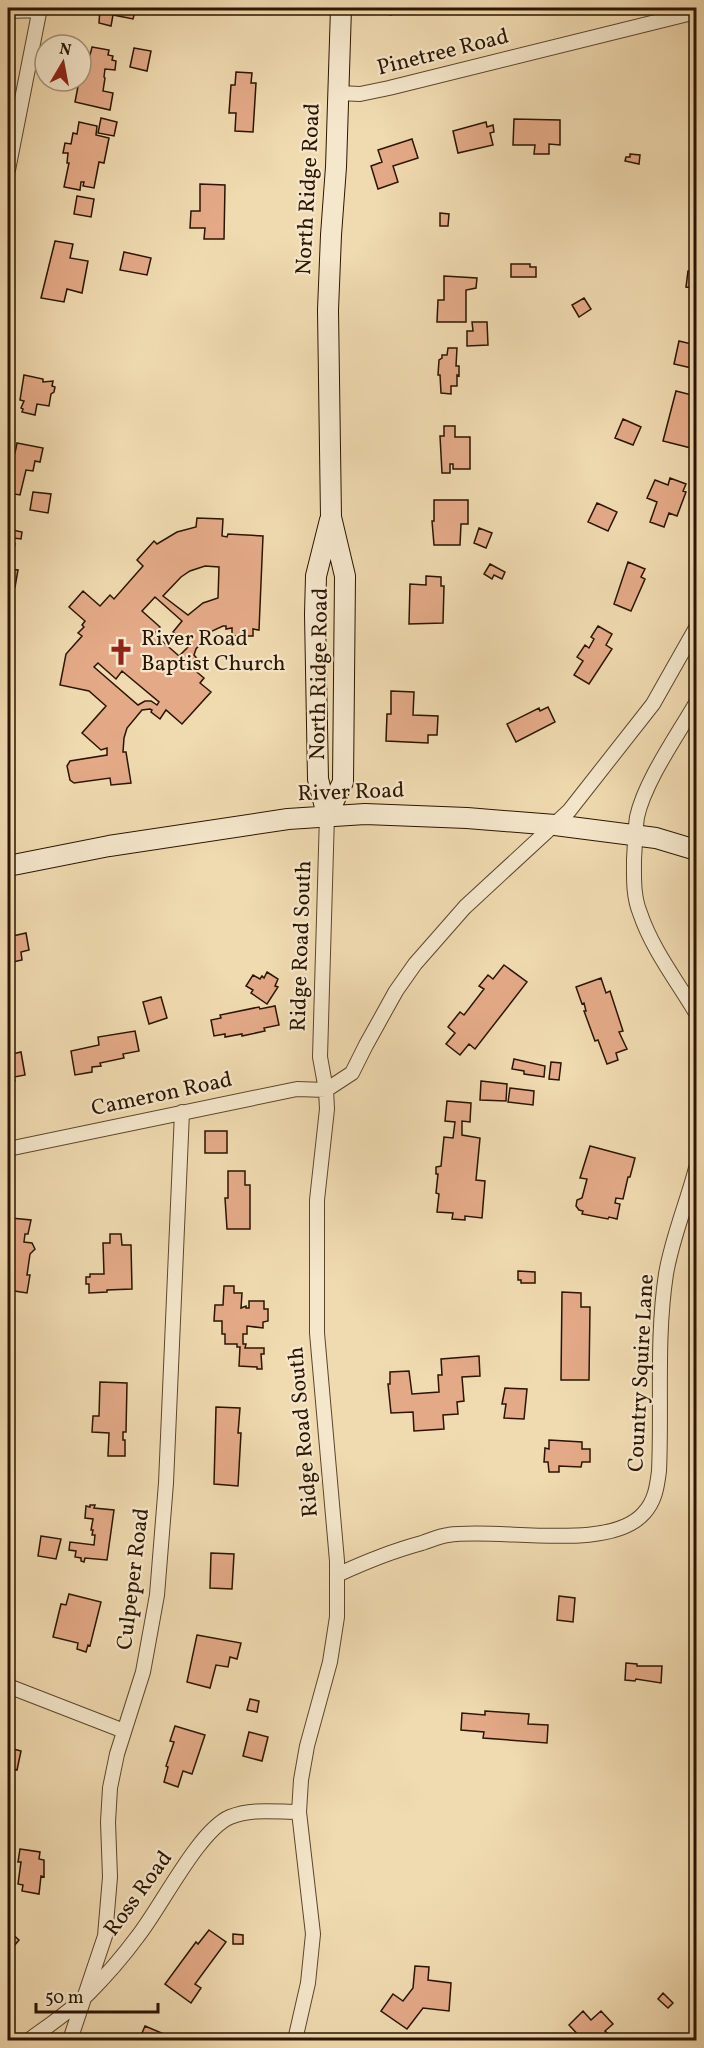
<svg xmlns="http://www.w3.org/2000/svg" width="704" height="2048" font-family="Vollkorn,serif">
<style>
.building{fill:#e4aa88;stroke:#2b1500;stroke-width:1.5;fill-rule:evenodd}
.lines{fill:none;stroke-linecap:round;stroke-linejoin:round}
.minor-casing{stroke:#5c462c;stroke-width:16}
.secondary-casing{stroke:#2b1500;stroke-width:22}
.minor{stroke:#f5e7cc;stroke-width:14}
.secondary{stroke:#f5e7cc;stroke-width:20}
.labels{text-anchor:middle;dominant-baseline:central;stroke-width:4.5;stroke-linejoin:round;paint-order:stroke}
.street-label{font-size:22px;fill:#2b1500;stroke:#f5e7cc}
.poi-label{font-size:22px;fill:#2b1500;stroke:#f5e7cc;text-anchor:start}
</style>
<rect width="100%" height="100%" fill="#f0dab0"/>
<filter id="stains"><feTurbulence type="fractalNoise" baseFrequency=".00333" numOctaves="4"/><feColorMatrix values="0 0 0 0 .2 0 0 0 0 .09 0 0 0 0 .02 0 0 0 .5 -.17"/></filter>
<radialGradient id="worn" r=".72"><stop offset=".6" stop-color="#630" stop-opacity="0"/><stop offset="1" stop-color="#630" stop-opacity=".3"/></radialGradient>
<!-- building -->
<path class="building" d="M100 8H136L133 19 113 15 111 26 99 23Z
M388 8H422V9L390 15Z
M92 47 109 50 108 55 113 56 112 60 116 61 115 70 105 69 104 77 105 78 103 91 113 93 110 110 75 102 79 81H81L83 70 86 71Z
M134 48 151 51 147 71 130 67Z
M236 72 252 73 251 83H256L253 132 235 131 236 113H229L231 85H235Z
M101 118 117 122 114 136 98 133Z
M514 119 560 120V145L549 144V154H534L535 145H513Z
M79 122 97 126 96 135 109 138 104 163 99 162 94 188 83 186 84 182H81L80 190 64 187 69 163H67L68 153H63L65 143 71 144 73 133 77 134Z
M486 122 487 127 493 125 494 132 490 133 493 145 458 153 453 131Z
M412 139 418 158 393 166 398 182 378 189 371 166 382 162 378 150Z
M630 154 640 155 639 164 625 161 626 157H630Z
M200 184 225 185 224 239H204L205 228H190L191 211H200Z
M77 196 94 199 91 217 74 214Z
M440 213 449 214 448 226H440Z
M55 241 73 244 70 258 88 261 82 293 67 289 64 302 41 298Z
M124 252 151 258 147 275 120 270Z
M511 264H530V267H536V277H511Z
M688 271 696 272V288L686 287Z
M444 276 477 278 476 288 466 290V322H437L438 300H444Z
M584 298 591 309 579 317 572 305Z
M472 322H487L488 345 467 346V331H473Z
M679 341 696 345V369L674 364Z
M448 348H457L456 366H459V376L457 375V386H451V394L441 393 440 375H438L439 360 442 358V355H447Z
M24 375 43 379V382L53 381 52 386 55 387 54 392 51 394 49 406 37 404 35 415 22 412 23 409 21 408 24 401 20 400Z
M676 391 696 396V442L695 449 663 441Z
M623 419 641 427 633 445 615 438Z
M444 426H455V437H470V469H453V464H450V473H442L440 436H444Z
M17 443 43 448 40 462 35 461 33 471 26 470 20 495 8 493 9 483 8 482V464L11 452 15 453Z
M670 478 686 484 683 491 686 492 677 516 669 513 664 527 650 522 657 502 647 498 655 480 668 485Z
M33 492 51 494 48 513 30 510Z
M434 500H468V524H461L460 545H434L432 521H434Z
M597 503 617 512 608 531 588 522Z
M197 518 223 519 222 536 227 537 228 534 263 536 259 630 253 629V636H232V628L226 629V626H223L212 631 196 649 194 655 199 661 192 668 204 678 200 683 211 692 182 724 166 710 160 719 151 712 152 710 150 709 142 710 127 728 124 738 123 752H126L131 783 111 785 110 778 74 783 70 780 67 766 70 761 107 755V748L101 750 82 733 106 706 89 691 60 685 66 654 82 636 78 633 84 627 82 625 85 621 69 607 83 591 100 606 110 595 114 599 143 566 137 560 154 541 157 544 177 532 196 527ZM205 566 219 567 218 598 203 603 188 615 163 596 181 577 190 571ZM155 597 182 621 173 632 189 646 179 656 154 634 160 627 142 611ZM98 663 116 679 122 671 159 702 157 705 151 701H145L138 705 94 667Z
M479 528 492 533 486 548 474 543Z
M8 529 22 532 21 539 14 538V542L8 541Z
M8 543 15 544 9 569 18 570 15 587 8 585Z
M628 562 645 569 641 577 645 579 631 611 614 604Z
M490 564 505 572 502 579 494 575 492 579 484 574Z
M426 576 441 577V586H444L443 623 409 624 410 584 426 585Z
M598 626 612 634 606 645 612 649 589 684 574 675 583 661 577 657 585 645 589 648 594 639 591 637Z
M391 691 414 692 413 715 438 716 437 735H428V743L386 741 387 714H391Z
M548 707 555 722 516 742 507 724 539 708 540 711Z
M26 933 29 950 21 952 22 960 8 963V937Z
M504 965 527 982 475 1049 469 1044 460 1055 446 1044 455 1033 448 1027 460 1012 464 1015 484 989 479 986 488 975 493 979Z
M267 972 278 979 275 986 278 987 267 1004 251 993 253 990 246 986 253 975 260 979 262 976 264 978Z
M601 978 606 993 610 991 623 1031 619 1032 627 1049 616 1053 618 1060 607 1064 598 1040 595 1041 584 1011H586L584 1003 582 1004 576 987Z
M161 997 167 1018 149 1024 143 1002Z
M275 1006 279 1025 264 1028 265 1031 242 1036V1034L225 1037V1034L214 1036 211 1020 221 1018 220 1015 259 1007 260 1009Z
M135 1031 139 1051 123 1054 124 1058 100 1063 101 1066 92 1067V1072L75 1075 71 1051 99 1045 98 1037Z
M21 1052 25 1075 14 1077 15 1081 8 1083V1055Z
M514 1059 545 1066 544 1077 524 1074V1071L512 1069Z
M551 1062 561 1063 559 1080 549 1079Z
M481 1081 507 1084 506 1101 480 1100Z
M510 1088 534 1091 533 1105 508 1102Z
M447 1101 471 1103 470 1122 462 1121V1135L480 1138 476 1180 485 1181 482 1218 465 1216V1220L452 1219 453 1213 437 1212 439 1194 436 1193 438 1174H436V1167L441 1166 444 1137 453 1138 455 1122 445 1121Z
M205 1131H227V1153H205Z
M590 1146 635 1158 630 1177H628L623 1199 616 1198 615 1203 620 1204 617 1219 609 1217 608 1219 582 1214 583 1211 579 1210 576 1206 577 1200 582 1198 587 1179 580 1178Z
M228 1171H245V1185H250V1229H227L225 1198H228Z
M11 1218 31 1220 28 1234H25L24 1242 32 1243 35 1249 30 1254 27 1275H30L27 1293 8 1290V1234Z
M110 1234H121L122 1245H131L132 1289 107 1290V1292L89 1293V1284H86V1277H90V1274H104L103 1243H110Z
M518 1271 535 1272V1283H521V1280H518Z
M224 1286H234V1293H242L241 1308 246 1306V1308H249V1301H264V1309H268V1321L263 1322V1328L247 1326V1334H243V1344H246L245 1348H264V1354H261L262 1369H257V1367L239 1366 240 1347H237V1344H225V1334H222V1321H214L215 1305H223Z
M562 1292 581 1293V1307H590L589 1380H561Z
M479 1356 480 1376 462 1377 464 1401 457 1402 458 1414 443 1415 444 1429 414 1431 413 1412 391 1413 388 1384H390V1372L409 1371 412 1394 439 1392 438 1375H442L441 1359Z
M8 1369 13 1370 8 1403Z
M100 1382 127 1383 126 1432H123V1440H125V1456H108L109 1433 92 1432 93 1416H99Z
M505 1388 527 1389 524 1419 504 1418 506 1404H502Z
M216 1407 240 1408 238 1433H241L238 1486 214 1484Z
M549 1440 582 1442V1449H590V1462H582L581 1467 559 1466V1472H549L548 1462H544L545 1448 549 1449Z
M90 1505H95L94 1508 114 1510 107 1560 85 1558 84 1562 81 1561V1558L75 1557 76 1551 69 1550 70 1542 94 1545 95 1535H92L93 1530H91L93 1519 85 1518 86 1506 90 1507Z
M41 1536 61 1539 56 1559 38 1556Z
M211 1553 234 1554 232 1589 210 1588Z
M69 1594 101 1602 90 1646 88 1645 86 1652 77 1649 78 1643 53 1637 61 1604 66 1605Z
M559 1596 575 1598 573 1622 557 1620Z
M197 1635 241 1643 237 1659 230 1657 228 1667 216 1665 210 1688 187 1682Z
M626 1663 637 1664V1666H662L661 1683 636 1679 635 1681 625 1680Z
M250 1699 259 1701 257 1712 247 1710Z
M485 1711 529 1714 528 1724 548 1725 547 1743 483 1738 484 1732 461 1730 462 1713 485 1715Z
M175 1726 205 1735 192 1774 183 1771 178 1787 164 1782 168 1767 166 1766 174 1742 170 1741Z
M249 1732 268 1737 262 1761 243 1756Z
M10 1748 21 1751 17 1770 8 1768Z
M20 1849 40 1852 39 1859 44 1860V1877L41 1876 39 1894 22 1891 23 1885 18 1884 21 1862H18Z
M8 1930 19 1940 8 1953Z
M209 1930 226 1942 195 1984 201 1988 191 2003 165 1984 196 1942 198 1944Z
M233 1934 243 1935V1944H233Z
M415 1966 429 1967 428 1980 451 1983 449 2011 423 2008 407 2029 381 2011 393 1994 403 2001 413 1988Z
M663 1993 673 2003 668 2008 658 1999Z
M583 2011 591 2020 601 2011 613 2024 605 2031 615 2040H583L569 2025Z
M145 2026 178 2040H139Z"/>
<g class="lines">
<defs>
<path id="minor" d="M8 11 40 10
M338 93 360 94 389 88 696 12
M8 170 40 8
M696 703C677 736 645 781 637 817 635 831 635 845 634 859 634 877 633 896 640 913 652 949 677 981 696 1013
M8 1149 297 1089 326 1090 352 1073 366 1045 396 991 415 964 465 907 569 811 653 704 696 628
M337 1575C365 1562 392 1551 422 1543 431 1540 440 1536 448 1535 499 1527 609 1553 644 1513 655 1501 657 1487 659 1471 662 1406 656 1339 666 1274 672 1238 687 1203 696 1168
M8 1686 124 1731
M29 2040C48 2026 69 2012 87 1995 103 1979 124 1955 138 1936 161 1907 199 1830 230 1817 251 1808 277 1812 299 1812
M70 2040 105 1936 110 1877 108 1822 110 1788 117 1754 143 1672 157 1595 166 1483 182 1112
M295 2040 308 1983 313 1934 299 1812 301 1780 307 1746 330 1662 337 1617V1561L317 1333V1200L327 1109 326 1090 320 1057 327 815"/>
<path id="secondary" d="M327 815 343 782 345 576 331 517 328 310 331 235 336 167 341 8
M327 815 318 779 315 614 316 576 330 520
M8 866 109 846 288 819 365 814 467 818 555 825 656 838 696 850"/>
</defs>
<!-- minor casing -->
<use href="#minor" class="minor-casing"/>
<!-- secondary casing -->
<use href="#secondary" class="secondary-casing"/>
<!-- minor -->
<use href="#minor" class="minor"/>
<!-- secondary -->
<use href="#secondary" class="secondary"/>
</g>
<!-- icons -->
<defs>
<symbol id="church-bare" viewBox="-9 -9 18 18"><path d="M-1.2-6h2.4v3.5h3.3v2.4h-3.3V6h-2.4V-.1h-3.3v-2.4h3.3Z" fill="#8f2418" stroke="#f5e7cc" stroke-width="2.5" paint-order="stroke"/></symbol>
</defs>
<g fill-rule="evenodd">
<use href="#church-bare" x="102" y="633" width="38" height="38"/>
</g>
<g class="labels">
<!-- street labels -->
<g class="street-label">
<text transform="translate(443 53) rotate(-14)">Pinetree Road</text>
<text transform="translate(309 189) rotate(-87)">North Ridge Road</text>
<text transform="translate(320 674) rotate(-89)">North Ridge Road</text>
<text transform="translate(351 793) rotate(-2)">River Road</text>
<text transform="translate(302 946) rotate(-88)">Ridge Road South</text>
<text transform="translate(162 1095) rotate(-12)">Cameron Road</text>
<text transform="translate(642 1373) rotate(-87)">Country Squire Lane</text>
<text transform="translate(304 1432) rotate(-95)">Ridge Road South</text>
<text transform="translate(134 1579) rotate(-83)">Culpeper Road</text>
<text transform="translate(139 1894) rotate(-54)">Ross Road</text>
</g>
<!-- poi labels -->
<g class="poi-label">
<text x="141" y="639">River Road<tspan x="141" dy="25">Baptist Church</tspan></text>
</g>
</g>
<!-- margin -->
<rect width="704" height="2048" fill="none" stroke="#f0dab0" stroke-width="30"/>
<rect x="9" y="9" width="686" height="2030" fill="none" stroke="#2b1500" stroke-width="3"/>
<rect x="15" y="15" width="674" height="2018" fill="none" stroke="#2b1500" stroke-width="1.5"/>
<!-- north arrow -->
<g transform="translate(63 63) rotate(10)"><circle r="28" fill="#f5e7cc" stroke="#a4937a" stroke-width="1.5"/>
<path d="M0-4.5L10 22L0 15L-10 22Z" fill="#8f2418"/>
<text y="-9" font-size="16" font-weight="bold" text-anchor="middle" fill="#2b1500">N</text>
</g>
<!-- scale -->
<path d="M36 2003v9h122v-9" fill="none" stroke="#2b1500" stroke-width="3"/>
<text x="45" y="2003" font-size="18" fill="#2b1500" stroke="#f5e7cc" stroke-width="4.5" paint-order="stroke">50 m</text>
<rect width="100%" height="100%" filter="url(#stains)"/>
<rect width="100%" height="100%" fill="url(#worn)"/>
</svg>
